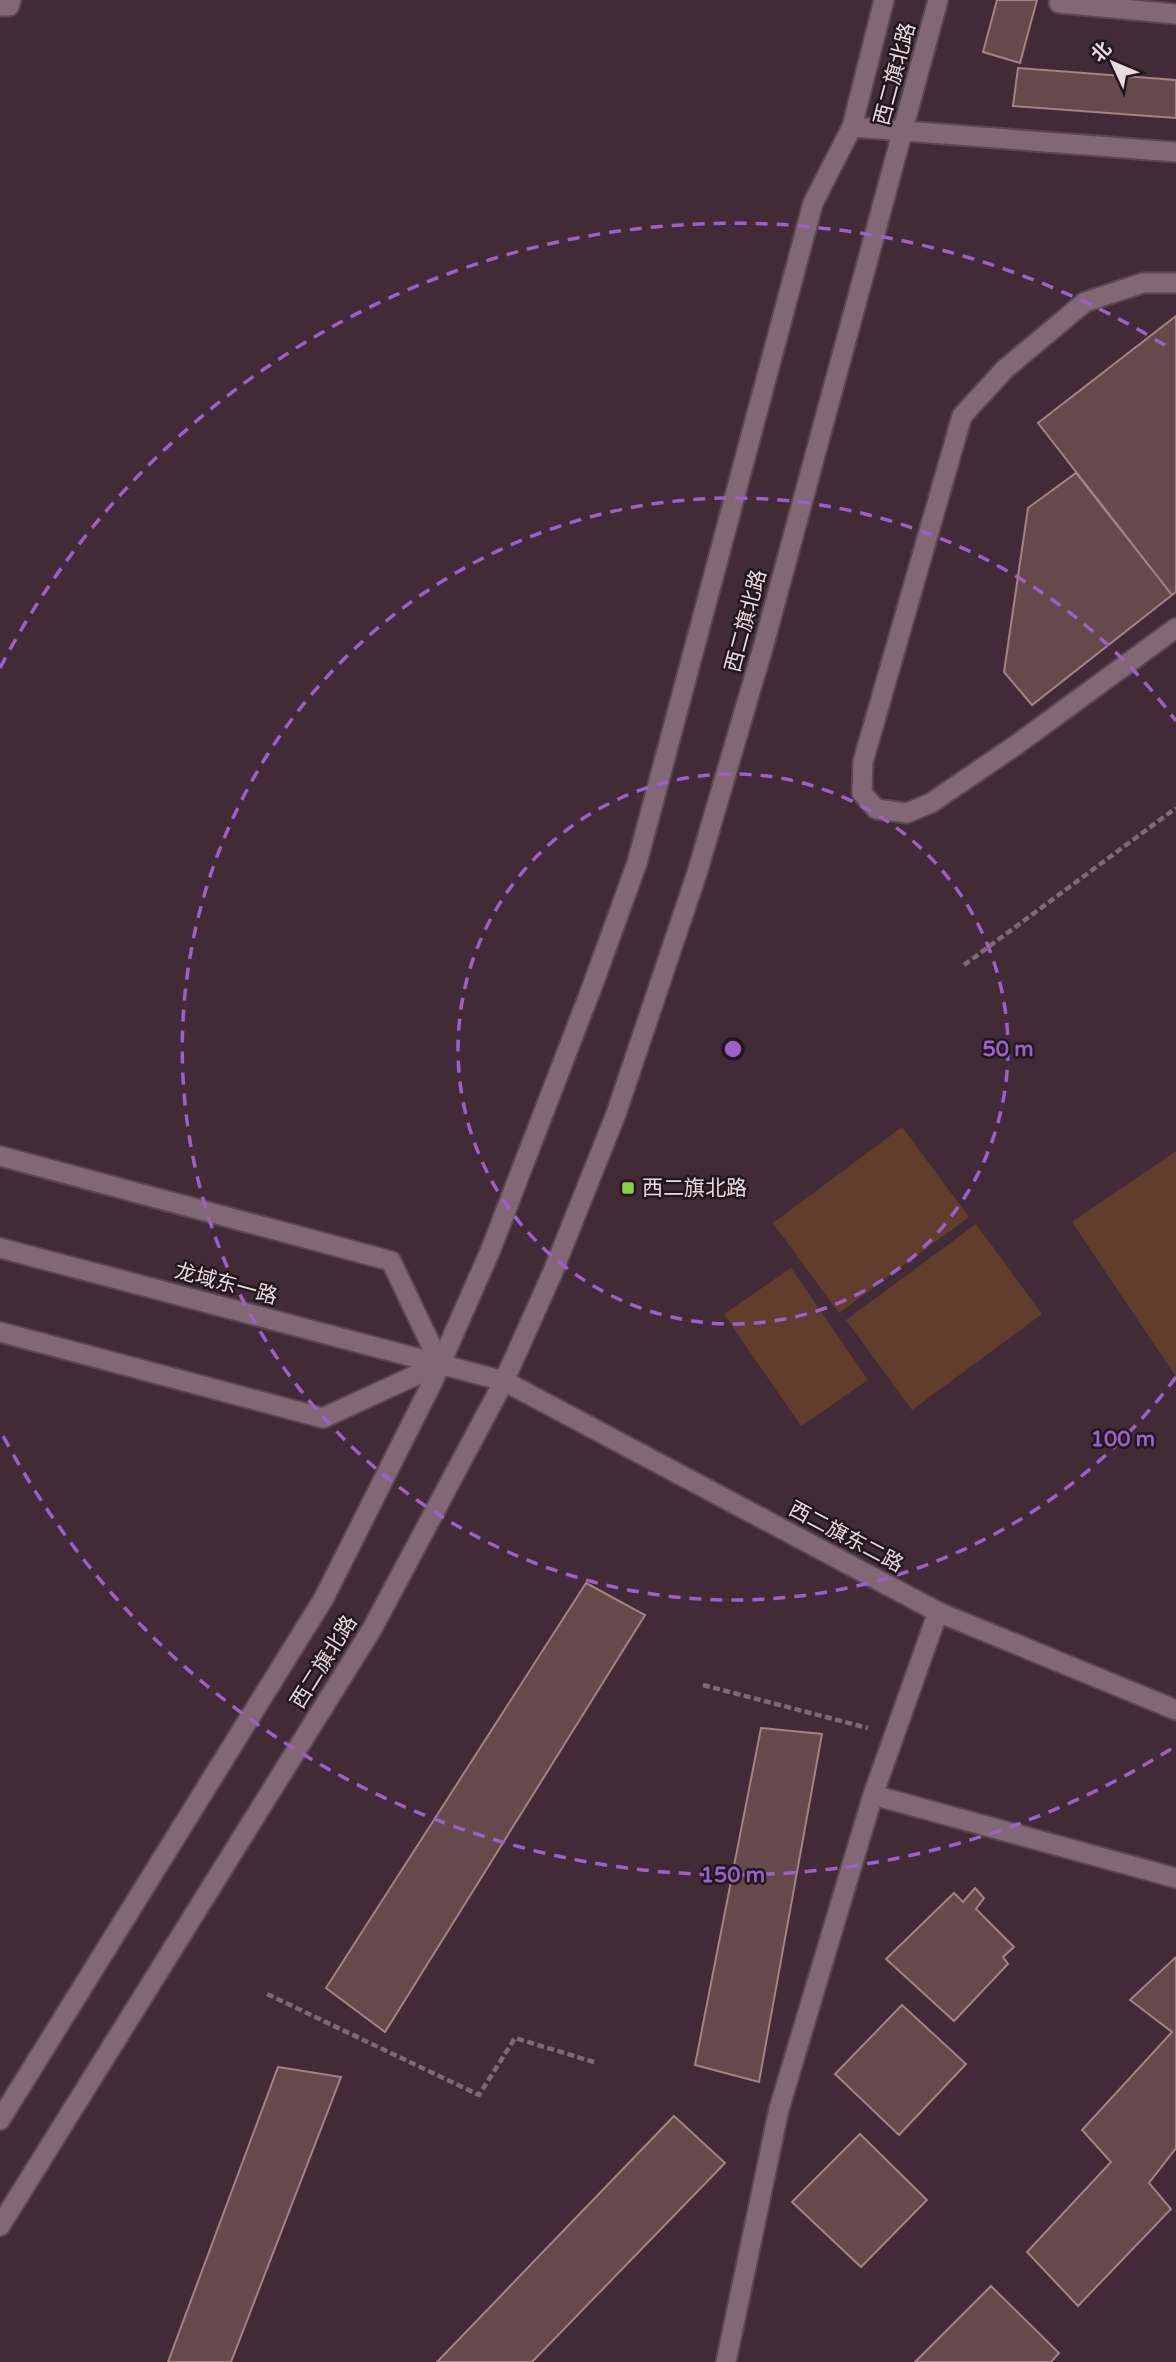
<svg xmlns="http://www.w3.org/2000/svg" width="1176" height="2362" font-family="'Varela Round','Noto Sans SC',sans-serif">
<style>
.green{fill:#603d2d}
.building{fill:#66494a;stroke:#a38384;stroke-width:2}
.lines{fill:none;stroke-linecap:round;stroke-linejoin:round}
.minor-casing{stroke:#5a4750;stroke-width:23}
.tertiary-casing{stroke:#5a4750;stroke-width:23}
.secondary-casing{stroke:#5a4750;stroke-width:23}
.path{stroke:#7e6a73;stroke-width:4.5;stroke-dasharray:7 3.5;stroke-linecap:butt}
.minor{stroke:#826774;stroke-width:19}
.tertiary{stroke:#826774;stroke-width:19}
.secondary{stroke:#826774;stroke-width:19}
.ring{fill:none;stroke:#9c60c9;stroke-width:3.5;stroke-dasharray:12 9}
.poi-dot{fill:#89cf48;stroke:#22171c;stroke-width:2.5}
.labels{text-anchor:middle;dominant-baseline:central;stroke-width:5;stroke-linejoin:round;paint-order:stroke}
.street-label{font-size:21px;fill:#e9dae0;stroke:#22171c}
.poi-label{font-size:21px;fill:#e9dae0;stroke:#22171c;text-anchor:start}
.centre{fill:#9c60c9;stroke:#22171c;stroke-width:3.5}
.ring-label{font-size:21px;text-anchor:middle;font-weight:bold;fill:#9c60c9;stroke:#22171c;stroke-width:5;stroke-linejoin:round;paint-order:stroke}
</style>
<rect width="100%" height="100%" fill="#422b36"/>
<!-- green -->
<path class="green" d="M902 1127 969 1217 839 1313 773 1223Z
M1176 1151V1377L1072 1222Z
M976 1224 1042 1314 912 1410 846 1320Z
M791 1268 868 1380 801 1426 724 1314Z"/>
<!-- building -->
<path class="building" d="M997 0H1037L1020 63 983 52Z
M1018 68 1176 80V118L1013 106Z
M1176 316V592L1172 595 1038 423Z
M1076 473 1172 595 1032 705 1004 672 1028 508Z
M586 1583 645 1615 385 2032 326 1988Z
M761 1728 822 1734 759 2082 695 2065Z
M975 1888 984 1898 976 1909 1014 1947 1003 1957 1008 1964 954 2021 886 1959 954 1893 963 1902Z
M1176 1957V2148L1149 2183 1171 2209 1078 2306 1027 2252 1111 2162 1082 2130 1172 2032 1130 2000Z
M902 2005 966 2064 899 2135 835 2074Z
M278 2067 341 2077 231 2362H168Z
M674 2116 725 2163 532 2362H437Z
M860 2134 927 2200 861 2267 792 2202Z
M991 2286 1059 2353 1051 2362H915Z"/>
<g class="lines">
<defs>
<path id="minor" d="M1060 0 1059 3 1176 14
M0 6H9L11 0
M1176 283H1143L1085 302 1005 369 962 416 863 762 862 793 876 809 907 813 931 803 1016 745 1176 628
M0 1156 391 1261 440 1364 323 1418 0 1332
M873 1795 1176 1878
M726 2362 779 2109 873 1795 938 1612"/>
<path id="tertiary" d="M852 127 1176 152
M504 1381 938 1612 1176 1710"/>
<path id="secondary" d="M0 1248 504 1381
M0 2120 324 1598 432 1383 491 1249 592 987 637 863 813 203 852 127 884 0
M0 2226 372 1629 504 1381 552 1274 616 1114 697 873 764 644 938 0"/>
</defs>
<!-- minor casing -->
<use href="#minor" class="minor-casing"/>
<!-- tertiary casing -->
<use href="#tertiary" class="tertiary-casing"/>
<!-- secondary casing -->
<use href="#secondary" class="secondary-casing"/>
<!-- path -->
<path class="path" d="M964 965 1176 808
M703 1685 868 1728
M267 1994 479 2095 515 2038 597 2063"/>
<!-- minor -->
<use href="#minor" class="minor"/>
<!-- tertiary -->
<use href="#tertiary" class="tertiary"/>
<!-- secondary -->
<use href="#secondary" class="secondary"/>
</g>
<!-- distance rings -->
<g class="ring">
<circle cx="733" cy="1049" r="275"/>
<path d="M1176 1377A551 551 0 1 1 1176 721"/>
<path d="M1171 1749A826 826 0 0 1 0 1430M0 668A826 826 0 0 1 1171 349"/>
</g>
<!-- markers -->
<rect class="poi-dot" x="621" y="1181" width="14" height="14" rx="3.5"/>
<g class="labels">
<!-- street labels -->
<g class="street-label">
<text transform="translate(895 74) rotate(-75)">西二旗北路</text>
<text transform="translate(746 621) rotate(-75)">西二旗北路</text>
<text transform="translate(226 1284) rotate(15)">龙域东一路</text>
<text transform="translate(846 1537) rotate(28)">西二旗东二路</text>
<text transform="translate(324 1662) rotate(-58)">西二旗北路</text>
</g>
<!-- poi labels -->
<g class="poi-label">
<text x="642" y="1188">西二旗北路</text>
</g>
</g>
<circle cx="733" cy="1049" r="10" class="centre"/>
<g class="ring-label">
<text x="1008" y="1056">50 m</text>
<text x="1123" y="1446">100 m</text>
<text x="733" y="1882">150 m</text>
</g>
<!-- north arrow -->
<g transform="translate(1113 63) rotate(314)" stroke="#22171c" stroke-width="5" paint-order="stroke">
<path d="M0-5L12 26L0 18L-12 26Z" fill="#e9dae0"/>
<text y="-10" font-size="19" font-weight="bold" text-anchor="middle" fill="#e9dae0">北</text>
</g>
</svg>
